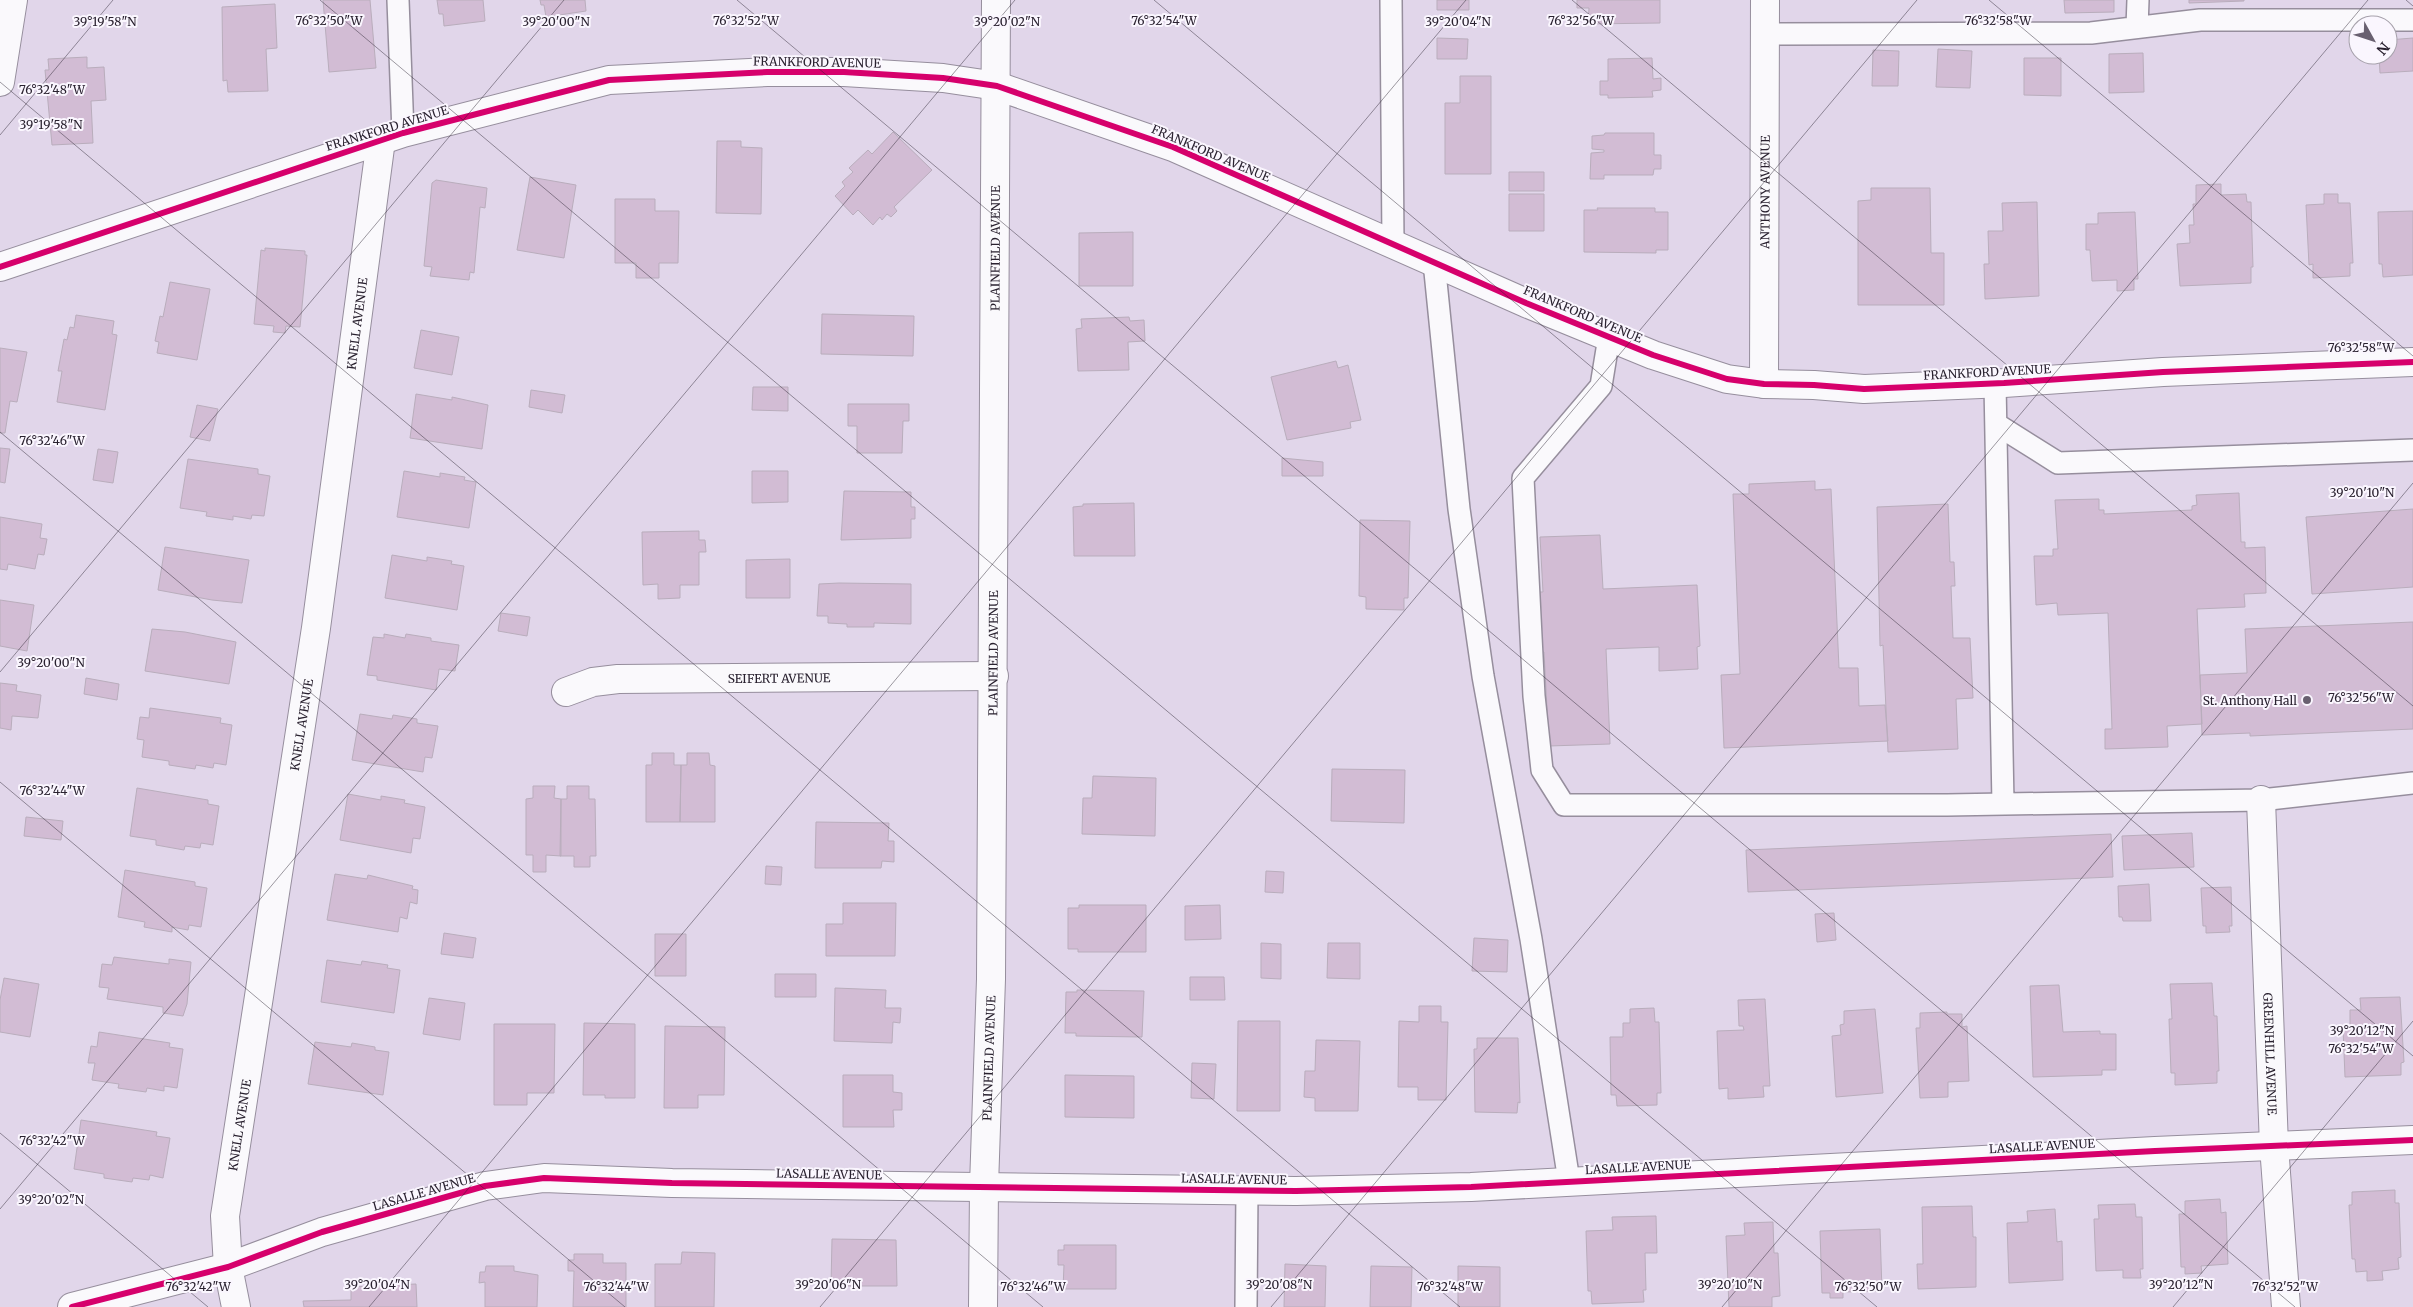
<svg xmlns="http://www.w3.org/2000/svg" width="2413" height="1307" font-family="Merriweather,serif">
<style>
.building{fill:#d2bcd4;stroke:#b9adbc}
.lines{fill:none;stroke-linecap:round;stroke-linejoin:round}
.service-casing{stroke:#968e9d;stroke-width:24}
.minor-casing{stroke:#968e9d;stroke-width:30}
.tertiary-casing{stroke:#968e9d;stroke-width:30}
.service{stroke:#faf9fc;stroke-width:21}
.minor{stroke:#faf9fc;stroke-width:28}
.tertiary{stroke:#faf9fc;stroke-width:28}
.cycleway-casing{stroke:#faf6fe;stroke-width:9}
.cycleway{stroke:#d6006c;stroke-width:6}
.ticks{fill:none;stroke:#29212f;stroke-width:1;stroke-opacity:0.45}
.poi-dot{fill:#696070;stroke:#faf6fe;stroke-width:2}
.labels{text-anchor:middle;dominant-baseline:central;stroke-width:4;stroke-linejoin:round;paint-order:stroke}
.street-label{font-size:12px;fill:#29212f;stroke:#faf6fe}
.poi-label{font-size:12px;fill:#29212f;stroke:#faf6fe;text-anchor:end}
.ticks-label{font-size:12px;text-anchor:middle;fill:#29212f;stroke:#faf6fe;stroke-width:4;stroke-linejoin:round;paint-order:stroke}
</style>
<rect width="100%" height="100%" fill="#e1d6ea"/>
<!-- building -->
<path class="building" d="M323 0H370L376 68 329 72Z
M437 0H483L485 21 444 26 443 14H439Z
M540 0H585L586 11 546 17 544 5H541Z
M1437 0H1469V10H1437Z
M1577 0H1660V23L1588 24 1589 8H1577Z
M2064 0H2114V12L2065 13Z
M2189 0H2244V1L2189 3Z
M275 4 277 48 266 49 268 91 228 92 227 80 223 81 222 7Z
M1437 38 1468 39 1467 59H1437Z
M2413 38V71L2380 73 2379 55H2388V40Z
M1938 49 1972 51 1970 88 1936 87Z
M1873 50 1899 51 1898 86H1872Z
M2143 53 2144 92 2109 93V54Z
M87 57V68L104 67 106 100 91 101 93 143 52 145 45 70H49L48 59Z
M1652 58 1653 79 1661 78V90L1652 91 1653 97 1608 98V95H1600V81H1608V59Z
M2024 58H2061V96L2024 95Z
M1460 76H1491V174H1445V103H1460Z
M893 132 932 170 894 207 897 211 891 217 887 214 882 220 880 217 873 225 858 210 853 215 835 196 845 186 842 182 853 172 849 168 868 150 872 154Z
M1605 133H1654V155H1661V169H1654L1653 175H1604V179H1590L1591 153 1604 152V150L1592 149V136L1604 135Z
M717 141H741V147L762 148 761 214 716 213Z
M1509 172H1544V191H1509Z
M530 177 576 185 564 258 517 250Z
M436 180 487 188 485 208 480 207 474 273 470 272 469 280 430 276 432 267 424 266 432 183Z
M2221 184V195L2246 194 2247 202H2251L2253 267H2251V283L2180 286 2177 244 2190 243 2189 225H2194L2193 204H2196V185Z
M1871 188H1930L1931 253H1944V305H1858V201L1871 200Z
M1509 194H1544V231H1509Z
M2324 194H2338V203H2350L2353 263H2350V276L2313 278V264L2309 265 2306 205 2324 204Z
M615 199H655V211H679L678 263H659V278H636V263H615Z
M2037 202 2039 296 1985 299 1984 264H1989L1988 231H2003L2002 203Z
M1597 208H1655V212H1668V250H1656V253L1584 252V210H1598Z
M2413 211V275L2383 277 2382 264H2379L2378 212Z
M2135 212 2138 279H2134V290L2117 291V280L2092 281 2090 250H2086V224H2098V213Z
M1133 232V286H1079V233Z
M265 248 305 251V255H307L300 327 286 326 285 333 273 332 274 326 254 324 261 250 265 251Z
M170 282 210 289 197 360 157 353 159 342 155 341 160 316 163 317Z
M822 314 914 316 913 356 821 354Z
M76 315 114 321 112 334 117 335 105 410 57 402 62 371H58L64 339 67 340 70 327 74 328Z
M1129 317 1130 321 1144 320 1145 341 1128 342 1129 370 1078 371 1076 329 1082 328 1081 319Z
M421 330 459 337 452 375 414 368Z
M0 348 27 352 17 402 10 401 5 433H0Z
M1336 361 1338 368 1348 365 1361 420 1350 422 1351 428 1287 440 1271 377Z
M753 387H788V411L752 410Z
M531 390 565 395 562 413 529 407Z
M416 394 452 400V397L488 405 482 449 410 438Z
M848 404H909V421H903L902 453H857V426H848Z
M197 405 218 409 210 441 190 437Z
M0 448 10 449 5 483 0 482Z
M98 449 118 452 113 483 93 480Z
M1282 458 1323 462V476H1282Z
M188 459 258 469V474L270 476 264 516 252 515 251 519 233 516V520L206 516 207 512 180 508Z
M404 471 440 477V473L465 477 464 480 476 482 469 528 397 517Z
M752 471H788V502L752 503Z
M1815 481V490L1831 489 1839 668H1858L1859 706 1885 705 1888 741 1724 748 1721 675 1740 674 1733 494H1749V484Z
M844 491 911 492V507H915V519H911V538L841 540Z
M2239 493 2241 542H2245V548L2265 547 2266 593 2244 594 2245 607 2197 609 2202 724 2167 726 2168 747 2105 749V729H2112L2108 613 2058 615 2057 603 2036 605 2034 556H2053V549H2058L2055 500 2099 499V510H2104V514L2192 510V506L2197 505 2196 495Z
M1134 503 1135 556H1074L1073 507 1083 506V504Z
M1948 504 1950 562H1954L1955 586H1951L1953 638H1970L1973 698 1956 699 1958 749 1888 752 1883 645 1880 646 1877 507Z
M2413 509V587L2312 594 2306 517Z
M0 517 42 524 40 538 47 539 44 555 38 554 35 569 8 564 7 570 0 569Z
M1360 520 1410 521 1408 598H1404V610L1366 609V597L1359 596Z
M699 531V540H705L706 552H699V585H680V598L658 599V584L643 585 642 532Z
M1600 535 1603 589 1697 585 1700 646 1697 647 1698 669 1659 671V647L1606 649 1610 744 1549 746 1544 652H1540L1537 592H1543L1540 537Z
M165 547 249 560 242 603 212 600 158 590Z
M392 555 427 561V557L452 561 451 564 464 566 457 610 385 598Z
M790 559V598H746V560Z
M839 583 911 584V624L874 623V627H847V624L828 623V616H817L819 584Z
M0 600 34 605 27 651 0 646Z
M501 613 530 617 527 636 498 631Z
M2413 622V729L2250 736V733L2202 735 2200 675 2247 673 2245 629Z
M152 629 185 632 236 642 229 684 145 671Z
M384 634 405 638 406 634 431 638V641L459 645 455 671 439 669 436 690 377 680V676L367 675 373 637 384 638Z
M86 678 119 684 117 700 84 694Z
M0 683 17 685 16 691 41 695 38 718 12 716 11 730 0 728Z
M150 708 221 718 220 723 232 725 226 765 214 763 213 768 196 765 195 769 169 765V761L142 757 144 740 137 739 140 717 149 718Z
M360 714 392 719 393 715 417 719V723L438 726 432 758 425 757 423 772 352 760Z
M652 753H674V765H681L680 822H646V765H652Z
M687 753H709L710 765 715 766V822H680L681 765H687Z
M1332 769 1405 770 1404 823 1331 821Z
M1093 776 1156 778 1155 836 1082 834 1083 798H1092Z
M533 786H555L554 798 561 799V856L546 855V872H533V855H526V799L533 798Z
M567 786H589V799H595L596 856H590V867H574V856H560L561 799H567Z
M137 788 208 800V804L219 806 213 845 201 843 200 848 185 846 184 850 156 845V840L130 836Z
M348 794 381 800V796L405 800 404 803 425 807 420 839 413 838 411 853 340 840Z
M26 817 63 821 61 840 24 836Z
M816 822 889 823 888 841H894V862L882 861 881 868H815Z
M2192 833 2194 867 2124 870 2122 836Z
M2111 834 2113 877 1748 892 1746 850Z
M766 866 782 867 781 885 765 884Z
M125 870 195 882V886L207 888 201 927 189 925 188 930 172 927V932L144 927 145 922 118 917Z
M1266 871 1284 872 1283 893 1265 892Z
M335 874 367 879 368 875 413 886 412 889 418 890 417 904 410 902 407 919 400 917 398 932 327 920Z
M2149 884 2151 921H2123L2122 917H2119L2118 886Z
M2231 887 2232 926H2229L2230 932 2206 933V926H2203L2201 888Z
M843 903H896L895 956H826V924H843Z
M1079 905H1146V952H1078V949H1068V908H1079Z
M1220 905 1221 939 1185 940V906Z
M1834 913 1836 940 1817 942 1815 914Z
M444 933 476 938 473 958 441 954Z
M655 934H686V976H655Z
M1474 938 1508 940 1507 972 1472 971Z
M1261 943 1281 944V979L1261 978Z
M1328 943H1360V979L1327 978Z
M114 957 169 964V959L191 962 187 1004 183 1016 163 1013V1007L107 999 109 988 99 987 102 964 112 965Z
M327 960 361 965 362 961 388 965 387 968 400 970 394 1013 321 1002Z
M775 974H816V997H775Z
M1190 977H1224L1225 1000H1190Z
M4 978 39 984 30 1037 0 1032V1000Z
M2212 983 2214 1016H2217L2219 1071H2217V1083L2175 1085V1073H2171L2169 1019H2172L2170 984Z
M2059 985 2063 1032 2100 1031V1034H2116V1070H2102V1075L2033 1077 2030 986Z
M835 988 886 990 885 1008H901L900 1023 893 1022 892 1043 834 1041Z
M1077 990 1144 991 1142 1037 1076 1036V1033H1065L1066 992H1077Z
M2400 997 2404 1062 2401 1063V1075L2345 1077 2343 1028 2350 1027V1010H2361L2360 998Z
M429 998 465 1003 460 1040 423 1034Z
M1765 999 1770 1086H1763L1764 1097 1728 1099V1088L1719 1089 1717 1031 1744 1030 1743 1026H1739L1738 1000Z
M1419 1006H1441V1022H1448L1446 1100H1418V1087H1398L1399 1021 1419 1022Z
M1654 1008 1655 1022H1659L1661 1093H1657V1105L1617 1106 1616 1095H1611L1610 1037H1623V1023H1630V1009Z
M1875 1009 1883 1093 1836 1097 1832 1036 1841 1035 1840 1025 1844 1024V1011Z
M1947 1012V1014H1962V1027L1967 1026 1969 1081 1948 1082V1097L1920 1098 1916 1028H1920V1013Z
M1238 1021H1280V1111H1237Z
M584 1023 635 1024V1098H605V1095H583Z
M494 1024H555L554 1093H527V1105H494Z
M665 1026 725 1027 724 1095H698V1108H664Z
M99 1032 170 1043 169 1047 183 1049 177 1088 164 1086V1091L147 1088 146 1092 118 1088 119 1084 92 1080 95 1063H88L91 1046 97 1047Z
M1477 1038H1518L1520 1103 1518 1102 1517 1113 1475 1112 1474 1049H1477Z
M1316 1040 1360 1041 1358 1111H1315V1098L1304 1097 1305 1071H1315Z
M315 1042 351 1047 352 1043 375 1047V1050L389 1052 383 1095 308 1084Z
M1192 1063 1216 1064 1214 1099 1191 1098Z
M843 1075H893V1092L902 1093V1110H893L894 1127H843Z
M1065 1075 1134 1076V1118L1065 1117Z
M81 1120 157 1132 156 1136 170 1138 163 1178 150 1175 149 1180 133 1178 132 1182 104 1178V1174L74 1169Z
M2395 1190V1203H2399L2401 1257 2398 1258 2399 1269 2382 1271 2383 1280 2367 1281V1271L2356 1272 2355 1259H2352L2349 1205H2352V1192Z
M2220 1199 2221 1213 2226 1212 2228 1264 2201 1266 2202 1273 2185 1274V1267H2181L2179 1214H2185V1201Z
M2135 1204 2136 1217H2142L2143 1269H2140L2141 1278H2123V1270L2096 1271 2094 1219H2099L2098 1205Z
M1972 1206 1973 1237H1976V1287L1918 1289 1917 1264H1923L1922 1207Z
M2055 1209 2057 1242 2062 1241 2063 1280 2009 1283 2007 1223 2028 1222 2027 1211Z
M1656 1216 1657 1253H1645L1646 1290H1643L1644 1302 1592 1304 1591 1291H1588L1586 1231 1613 1230 1612 1217Z
M1773 1222 1774 1253H1778L1780 1296 1772 1297V1307H1729L1726 1236 1745 1235 1744 1223Z
M1880 1229 1882 1291 1843 1292V1298H1830V1293H1822L1820 1231Z
M832 1239 896 1240 897 1286H831Z
M1064 1245H1116V1289H1063L1064 1265H1058V1250H1064Z
M682 1252 715 1253 714 1307H655V1264H681Z
M574 1254H603V1263H626V1307H573L574 1271H568V1260H574Z
M1285 1264 1326 1266 1325 1307H1284Z
M486 1266H514V1271L538 1275 537 1307H485V1282L479 1283 480 1272H485Z
M1371 1266 1412 1267 1411 1307H1370Z
M1458 1266 1500 1267V1307H1458Z
M416 1284 417 1307H304L303 1301 351 1300V1287Z"/>
<g class="lines">
<defs>
<path id="service" d="M398 0 403 133
M1391 0 1393 243
M2137 27 2138 0
M1765 34 2091 33 2200 20H2413
M1434 262 1459 509 1483 676 1531 939 1569 1181
M1609 337 1601 386 1523 478 1534 696 1542 770 1564 805H1947L2261 800 2413 783
M1995 384 2003 804
M1996 424 2058 463 2413 450
M1246 1307 1247 1190"/>
<g id="minor">
<path d="M0 82 13 0"/>
<path id="s1" d="M1764 384 1765 0"/>
<path id="s2" d="M566 692 593 682 618 679 994 676"/>
<path id="s3" d="M2261 800 2274 1146 2286 1307"/>
<path d="M72 1307 228 1267 322 1232 485 1186 544 1178 672 1183 1296 1191 1471 1187 2155 1151 2413 1140"/>
<path id="s4" d="M236 1307 228 1267 225 1216 316 628 381 140"/>
<path id="s5" d="M983 1307 984 1186 991 979 996 0"/>
</g>
<path id="tertiary" d="M0 267 403 133 609 80 767 72H844L943 78 997 86 1173 147 1526 303 1653 355 1727 379 1764 384 1814 385 1864 389 2004 383 2163 372 2413 362"/>
</defs>
<!-- service casing -->
<use href="#service" class="service-casing"/>
<!-- minor casing -->
<use href="#minor" class="minor-casing"/>
<!-- tertiary casing -->
<use href="#tertiary" class="tertiary-casing"/>
<!-- service -->
<use href="#service" class="service"/>
<!-- minor -->
<use href="#minor" class="minor"/>
<!-- tertiary -->
<use href="#tertiary" class="tertiary"/>
<defs>
<path id="cycleway" d="M0 267 403 133 609 80 767 72H844L943 78 997 86 1173 147 1526 303 1653 355 1727 379 1764 384 1814 385 1864 389 2004 383 2163 372 2413 362
M72 1307 228 1267 322 1232 485 1186 544 1178 672 1183 1296 1191 1471 1187 2155 1151 2413 1140"/>
</defs>
<!-- cycleway casing -->
<use href="#cycleway" class="cycleway-casing"/>
<!-- cycleway -->
<use href="#cycleway" class="cycleway"/>
</g>
<!-- ticks -->
<path class="ticks" d="M320 0 1877 1307M737 0 2295 1307M1154 0 2413 1056M1572 0 2413 706M1989 0 2413 356M2406 0 2413 6M0 82 1460 1307M0 135 113 0M0 432 1043 1307M0 672 564 0M0 782 625 1307M0 1133 208 1307M0 1209 1015 0M369 1307 1466 0M820 1307 1917 0M1271 1307 2368 0M1722 1307 2413 483M2173 1307 2413 1021"/>
<!-- markers -->
<circle class="poi-dot" cx="2307" cy="700" r="5"/>
<g class="labels">
<!-- street labels -->
<g class="street-label">
<text transform="translate(817 62) rotate(1)">FRANKFORD AVENUE</text>
<text transform="translate(387 128) rotate(-17)">FRANKFORD AVENUE</text>
<text transform="translate(1211 153) rotate(23)">FRANKFORD AVENUE</text>
<text stroke="none"><textPath href="#s1" startOffset="192">ANTHONY AVENUE</textPath></text>
<text stroke="none"><textPath href="#s5" startOffset="1059">PLAINFIELD AVENUE</textPath></text>
<text transform="translate(1583 314) rotate(23)">FRANKFORD AVENUE</text>
<text stroke="none"><textPath href="#s4" startOffset="994">KNELL AVENUE</textPath></text>
<text transform="translate(1987 372) rotate(-3)">FRANKFORD AVENUE</text>
<text stroke="none"><textPath href="#s5" startOffset="654">PLAINFIELD AVENUE</textPath></text>
<text stroke="none"><textPath href="#s2" startOffset="215">SEIFERT AVENUE</textPath></text>
<text stroke="none"><textPath href="#s4" startOffset="589">KNELL AVENUE</textPath></text>
<text stroke="none"><textPath href="#s3" startOffset="254">GREENHILL AVENUE</textPath></text>
<text stroke="none"><textPath href="#s5" startOffset="249">PLAINFIELD AVENUE</textPath></text>
<text stroke="none"><textPath href="#s4" startOffset="184">KNELL AVENUE</textPath></text>
<text transform="translate(2042 1146) rotate(-3)">LASALLE AVENUE</text>
<text transform="translate(1638 1167) rotate(-3)">LASALLE AVENUE</text>
<text transform="translate(829 1174) rotate(1)">LASALLE AVENUE</text>
<text transform="translate(1234 1179) rotate(1)">LASALLE AVENUE</text>
<text transform="translate(424 1192) rotate(-16)">LASALLE AVENUE</text>
</g>
<!-- poi labels -->
<g class="poi-label">
<text x="2297" y="700">St. Anthony Hall</text>
</g>
</g>
<g class="ticks-label">
<text x="329" y="25">76°32'50"W</text>
<text x="746" y="25">76°32'52"W</text>
<text x="1581" y="25">76°32'56"W</text>
<text x="1998" y="25">76°32'58"W</text>
<text x="1164" y="25">76°32'54"W</text>
<text x="105" y="26">39°19'58"N</text>
<text x="556" y="26">39°20'00"N</text>
<text x="1007" y="26">39°20'02"N</text>
<text x="1458" y="26">39°20'04"N</text>
<text x="52" y="94">76°32'48"W</text>
<text x="51" y="129">39°19'58"N</text>
<text x="2361" y="352">76°32'58"W</text>
<text x="52" y="445">76°32'46"W</text>
<text x="2362" y="497">39°20'10"N</text>
<text x="51" y="667">39°20'00"N</text>
<text x="2361" y="702">76°32'56"W</text>
<text x="52" y="795">76°32'44"W</text>
<text x="2362" y="1035">39°20'12"N</text>
<text x="2361" y="1053">76°32'54"W</text>
<text x="52" y="1145">76°32'42"W</text>
<text x="51" y="1204">39°20'02"N</text>
<text x="377" y="1289">39°20'04"N</text>
<text x="828" y="1289">39°20'06"N</text>
<text x="1279" y="1289">39°20'08"N</text>
<text x="1730" y="1289">39°20'10"N</text>
<text x="2181" y="1289">39°20'12"N</text>
<text x="198" y="1291">76°32'42"W</text>
<text x="616" y="1291">76°32'44"W</text>
<text x="1033" y="1291">76°32'46"W</text>
<text x="1450" y="1291">76°32'48"W</text>
<text x="1868" y="1291">76°32'50"W</text>
<text x="2285" y="1291">76°32'52"W</text>
</g>
<!-- north arrow -->
<g transform="translate(2373 40) rotate(130)"><circle r="24" fill="#faf6fe" stroke="#a6a1ab"/>
<path d="M0-4L9 19L0 12L-9 19Z" fill="#696070"/>
<text y="-8" font-size="14" font-weight="bold" text-anchor="middle" fill="#29212f">N</text>
</g>
</svg>
